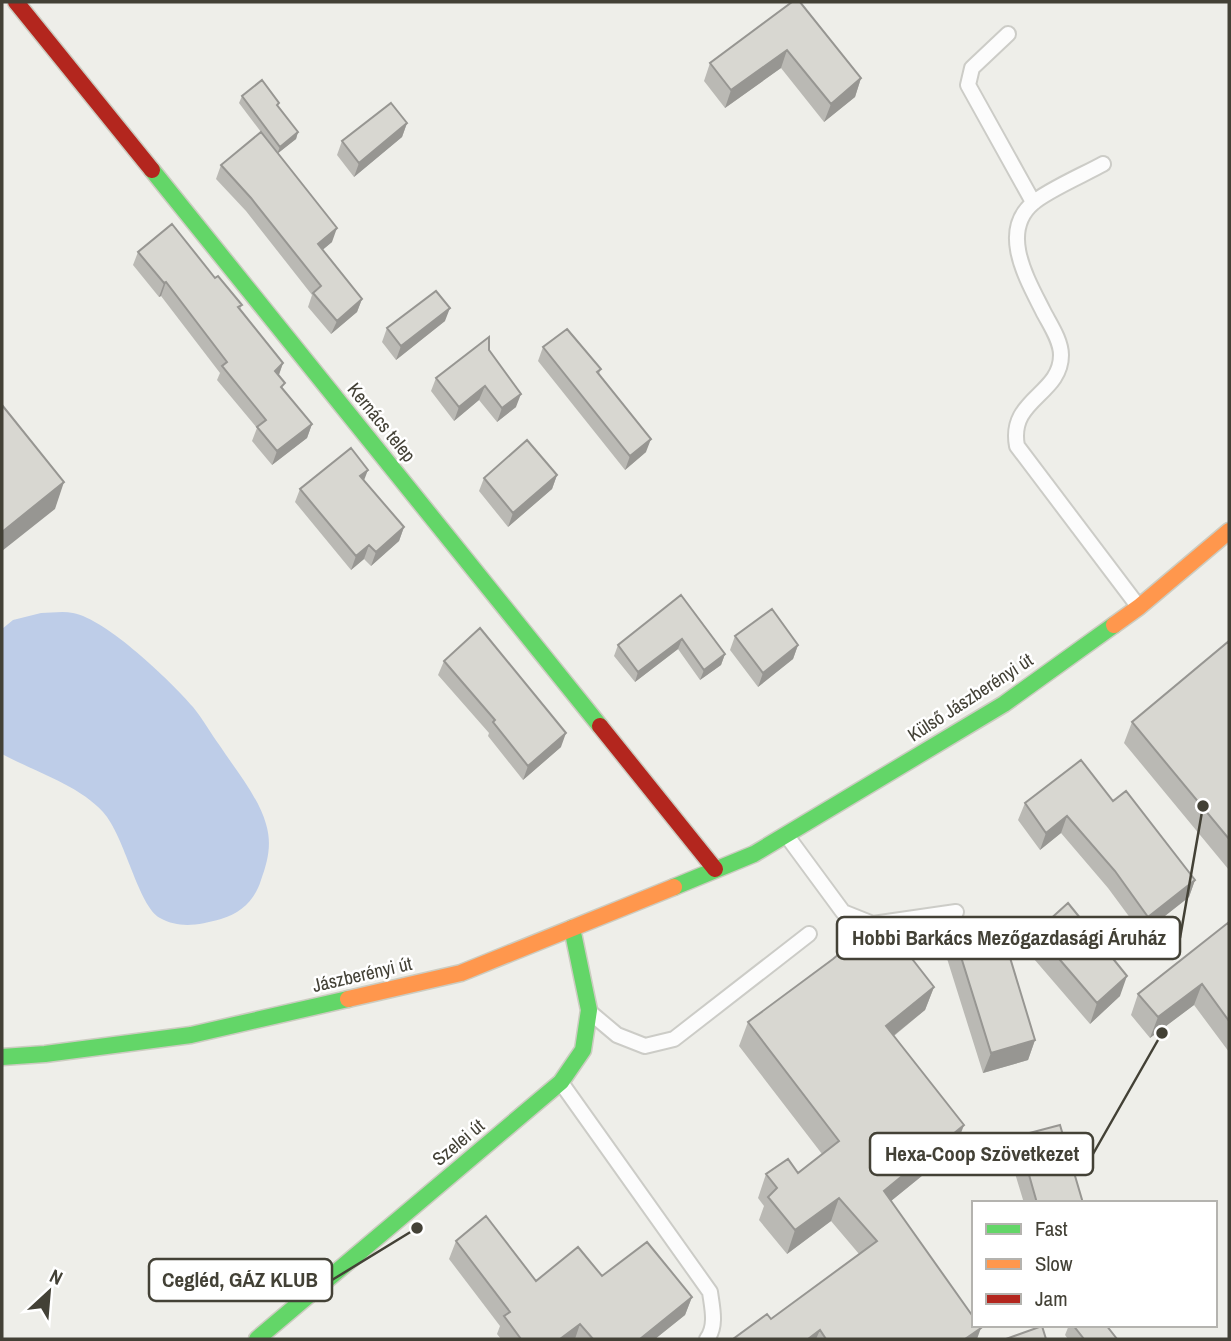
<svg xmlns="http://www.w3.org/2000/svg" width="1231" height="1341" font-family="'Archivo Narrow',sans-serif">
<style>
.water{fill:#becde8}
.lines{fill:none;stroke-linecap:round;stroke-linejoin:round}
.lane-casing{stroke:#ccccc7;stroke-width:18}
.fast-casing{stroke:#ccccc1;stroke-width:19}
.slow-casing{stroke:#ccccc1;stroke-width:19}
.jam-casing{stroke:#ccccc1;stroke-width:19}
.lane{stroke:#fcfcfc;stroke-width:14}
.fast{stroke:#63d668;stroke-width:16}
.slow{stroke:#ff974d;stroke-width:16}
.jam{stroke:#b3261e;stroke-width:16}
.wall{fill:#bab9b4}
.shaded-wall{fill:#979692}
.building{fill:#d8d7d1;stroke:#979692;stroke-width:2}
.labels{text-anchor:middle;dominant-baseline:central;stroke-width:5;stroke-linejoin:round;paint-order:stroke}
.street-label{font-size:19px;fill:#434136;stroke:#fff}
.leader{fill:none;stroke:#434136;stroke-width:2.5}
.callout-dot{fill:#434136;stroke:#fff;stroke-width:2.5}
.callout{fill:#fff;stroke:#434136;stroke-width:2.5}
.callout-label{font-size:21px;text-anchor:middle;font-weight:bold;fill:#434136}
</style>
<rect width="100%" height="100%" fill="#eeeee9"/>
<!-- water -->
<path class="water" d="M41 613C51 613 63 611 73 613 106 619 171 681 193 707 203 719 211 734 220 746 235 769 259 798 266 824 272 844 268 861 261 880 255 900 241 913 221 919 199 925 180 929 160 918 138 906 125 836 103 812 79 785 33 771 2 754V629L13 620Z"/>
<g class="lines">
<defs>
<path id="lane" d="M1008 34 972 68 968 85 1033 202
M1103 164C1085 174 1046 191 1033 203 999 232 1027 279 1043 311 1049 323 1061 340 1061 355 1061 395 1008 399 1017 446L1138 606
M787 836 843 912 873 924 956 912
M592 1014 617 1035 645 1046 674 1039 809 934
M562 1084 710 1292C712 1307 717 1326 707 1339"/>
<path id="fast" d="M152 170 600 726
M674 887 754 854 1004 704 1114 625
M2 1057 45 1054 191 1035 348 999
M257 1339 561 1082 583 1050 589 1010 572 928"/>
<path id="slow" d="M1114 625 1139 607 1229 531
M348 999 461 973 674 887"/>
<path id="jam" d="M16 2 152 170
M600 726 715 869"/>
</defs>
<!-- lane casing -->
<use href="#lane" class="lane-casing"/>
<!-- fast casing -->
<use href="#fast" class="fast-casing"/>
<!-- slow casing -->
<use href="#slow" class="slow-casing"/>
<!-- jam casing -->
<use href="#jam" class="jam-casing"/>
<!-- lane -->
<use href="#lane" class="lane"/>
<!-- fast -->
<use href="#fast" class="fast"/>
<!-- slow -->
<use href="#slow" class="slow"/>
<!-- jam -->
<use href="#jam" class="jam"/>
</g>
<!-- wall -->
<path class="wall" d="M792 2 861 78 855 97 824 122 781 68 725 108 704 81 710 63Z
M242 96 278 107 298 132 296 139 278 153 332 242 322 250 362 299 357 312 331 334 308 307 312 295 246 211 216 179 221 165 261 132 239 103Z
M407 123 402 137 354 177 337 155 342 141Z
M138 252 215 278 242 305 240 309 283 363 279 375 283 389 312 424 307 438 272 465 252 441 257 428 217 380 220 373 161 296 159 297 133 265Z
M445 321 396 360 382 342 387 328Z
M543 347 601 369 599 374 646 452 625 470 538 361Z
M489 350 516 407 497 422 479 400 454 421 431 391 436 378Z
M557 475 552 489 508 527 479 491 484 478Z
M364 481 404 527 399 541 371 566 364 559 351 570 295 502 300 489Z
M681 595 725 654 721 665 700 680 678 649 635 682 614 656 618 645Z
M735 636 798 645 793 659 758 687 730 650Z
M1229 641V870L1124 743 1132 722Z
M444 661 561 747 523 780 488 736 489 733 438 675Z
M1113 801 1195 880 1189 897 1142 934 1108 888 1061 833 1040 850 1018 820 1025 803Z
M1229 922V1052L1194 1005 1150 1038 1131 1015 1138 994Z
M952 928 1035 1040 1028 1060 983 1073 944 949Z
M1036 932 1120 996 1090 1024 1028 952Z
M934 987 925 1010 894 1036 955 1149 891 1201 977 1339H733L771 1319 859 1254 831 1221 787 1254 759 1220 764 1206 758 1198 766 1174 798 1173 822 1154 739 1046 748 1022Z
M1018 1136 1083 1203H1024L1010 1157Z
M456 1241 536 1281 602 1276 692 1297 685 1315 655 1339H501L497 1334 500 1326 449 1259Z
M1069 1325H1106L1117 1339H1068L1065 1335Z"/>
<!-- shaded-wall -->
<path class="shaded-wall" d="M787 50 781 68 725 108 731 90Z
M861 78 855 97 824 122 831 104Z
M407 123 402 137 354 177 359 163Z
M298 132 296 139 277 154 280 147Z
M337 228 332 242 313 258 318 244Z
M166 282 161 296 159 297 164 283Z
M362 299 357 312 331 334 337 321Z
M450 308 445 321 396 360 401 346Z
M283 363 278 377 275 371Z
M485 386 479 400 454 421 459 407Z
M521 394 516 407 497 422 502 408Z
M312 424 307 438 272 465 277 451Z
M651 439 646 452 625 470 630 456Z
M368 470 363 483 360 476Z
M557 475 552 489 508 527 513 513Z
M64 482 55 509 2 551V532Z
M404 527 399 541 371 566 376 552Z
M369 545 364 559 351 570 356 556Z
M682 639 678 649 635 682 638 672Z
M798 645 793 659 758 687 763 673Z
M725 654 721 665 700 680 704 670Z
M566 733 561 747 523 780 528 766Z
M1067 816 1061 833 1040 850 1046 833Z
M1195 880 1189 897 1142 934 1148 917Z
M1127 976 1120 996 1090 1024 1097 1003Z
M1202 984 1194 1005 1150 1038 1158 1017Z
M934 987 925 1010 877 1049 886 1026Z
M1035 1040 1028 1060 983 1073 991 1053Z
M964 1125 955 1149 875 1214 884 1191Z
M839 1198 831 1221 787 1254 795 1230Z
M692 1297 685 1315 655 1339H640Z
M580 1324 575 1339H560Z
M981 1328 977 1339H965Z
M820 1330 816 1339H808Z"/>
<!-- building -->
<path class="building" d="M792 2H800L861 78 831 104 787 50 731 90 710 63Z
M262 80 279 103 277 105 298 132 280 147 242 96Z
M391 103 407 123 359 163 342 141Z
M261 132 337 228 318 244 362 299 337 321 313 293 321 286 251 198 221 165Z
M172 224 215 278 218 276 242 305 238 307 283 363 275 371 285 383 281 387 312 424 277 451 257 427 266 420 222 366 227 362 166 282 164 283 138 252Z
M436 291 450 308 401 346 387 328Z
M567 329 601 369 597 372 651 439 630 456 543 347Z
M489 337V350L521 394 502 408 485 386 459 407 436 378Z
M2 405 64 482 2 532Z
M527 440 557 475 513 513 484 478Z
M351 448 368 470 360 476 404 527 376 552 369 545 356 556 300 489Z
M681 595 725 654 704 670 682 639 638 672 618 645Z
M772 609 798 645 763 673 735 636Z
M480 628 566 733 528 766 493 722 495 720 444 661Z
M1229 641V839L1132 722Z
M1081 760 1113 801 1126 791 1195 880 1148 917 1115 871 1067 816 1046 833 1025 803Z
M1068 903 1127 976 1097 1003 1036 932Z
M998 918 1035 1040 991 1053 952 928Z
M881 919 934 987 886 1026 964 1125 884 1191 974 1318V1325H979L981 1328 965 1339H826L820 1330 808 1339H733L767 1314 771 1319 877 1241 839 1198 795 1230 768 1197 777 1188 766 1174 788 1159 798 1173 839 1141 748 1022 833 959Z
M1229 922V1021L1202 984 1158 1017 1138 994Z
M1060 1125 1083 1203H1037L1018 1136Z
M486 1216 536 1281 578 1247 602 1276 647 1242 692 1297 640 1339H593L580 1324 560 1339H521L504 1316 510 1312 456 1241Z
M1073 1325H1106L1117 1339H1084Z
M1042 1326 1046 1339H1006Z"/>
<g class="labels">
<!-- street labels -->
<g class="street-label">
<text transform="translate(382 422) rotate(51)">Kernács telep</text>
<text transform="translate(970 697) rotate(-33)">Külső Jászberényi út</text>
<text transform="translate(362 974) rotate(-13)">Jászberényi út</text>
<text transform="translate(458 1142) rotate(-40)">Szelei út</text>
</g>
</g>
<!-- callouts -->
<path class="leader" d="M1203 806L1180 938M1162 1033L1093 1154M417 1228L332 1280"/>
<g class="callout-dot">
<circle cx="1203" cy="806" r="7"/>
<circle cx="1162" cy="1033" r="7"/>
<circle cx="417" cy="1228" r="7"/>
</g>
<g class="callout">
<rect x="837" y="917" width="343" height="42" rx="7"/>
<rect x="870" y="1133" width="223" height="42" rx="7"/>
<rect x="149" y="1259" width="183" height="42" rx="7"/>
</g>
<g class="callout-label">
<text x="1009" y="945">Hobbi Barkács Mezőgazdasági Áruház</text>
<text x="982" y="1161">Hexa-Coop Szövetkezet</text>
<text x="240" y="1287">Cegléd, GÁZ KLUB</text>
</g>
<!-- border -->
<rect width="1231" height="1341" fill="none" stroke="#434136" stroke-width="7"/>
<!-- legend -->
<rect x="972" y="1201" width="245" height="126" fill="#ffffff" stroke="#b4b3af" stroke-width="2"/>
<rect x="986" y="1224" width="35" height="10" fill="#63d668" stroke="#b4b3af" stroke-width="2"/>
<text x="1035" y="1236" font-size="21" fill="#434136">Fast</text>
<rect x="986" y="1259" width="35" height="10" fill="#ff974d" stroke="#b4b3af" stroke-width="2"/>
<text x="1035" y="1271" font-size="21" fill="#434136">Slow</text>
<rect x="986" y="1294" width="35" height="10" fill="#b3261e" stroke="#b4b3af" stroke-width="2"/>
<text x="1035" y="1306" font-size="21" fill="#434136">Jam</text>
<!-- north arrow -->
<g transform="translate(49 1292) rotate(26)" stroke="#ffffff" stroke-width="5" paint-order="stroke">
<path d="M0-5L12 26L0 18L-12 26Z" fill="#434136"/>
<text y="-10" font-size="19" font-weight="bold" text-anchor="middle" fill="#434136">N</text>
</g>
</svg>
